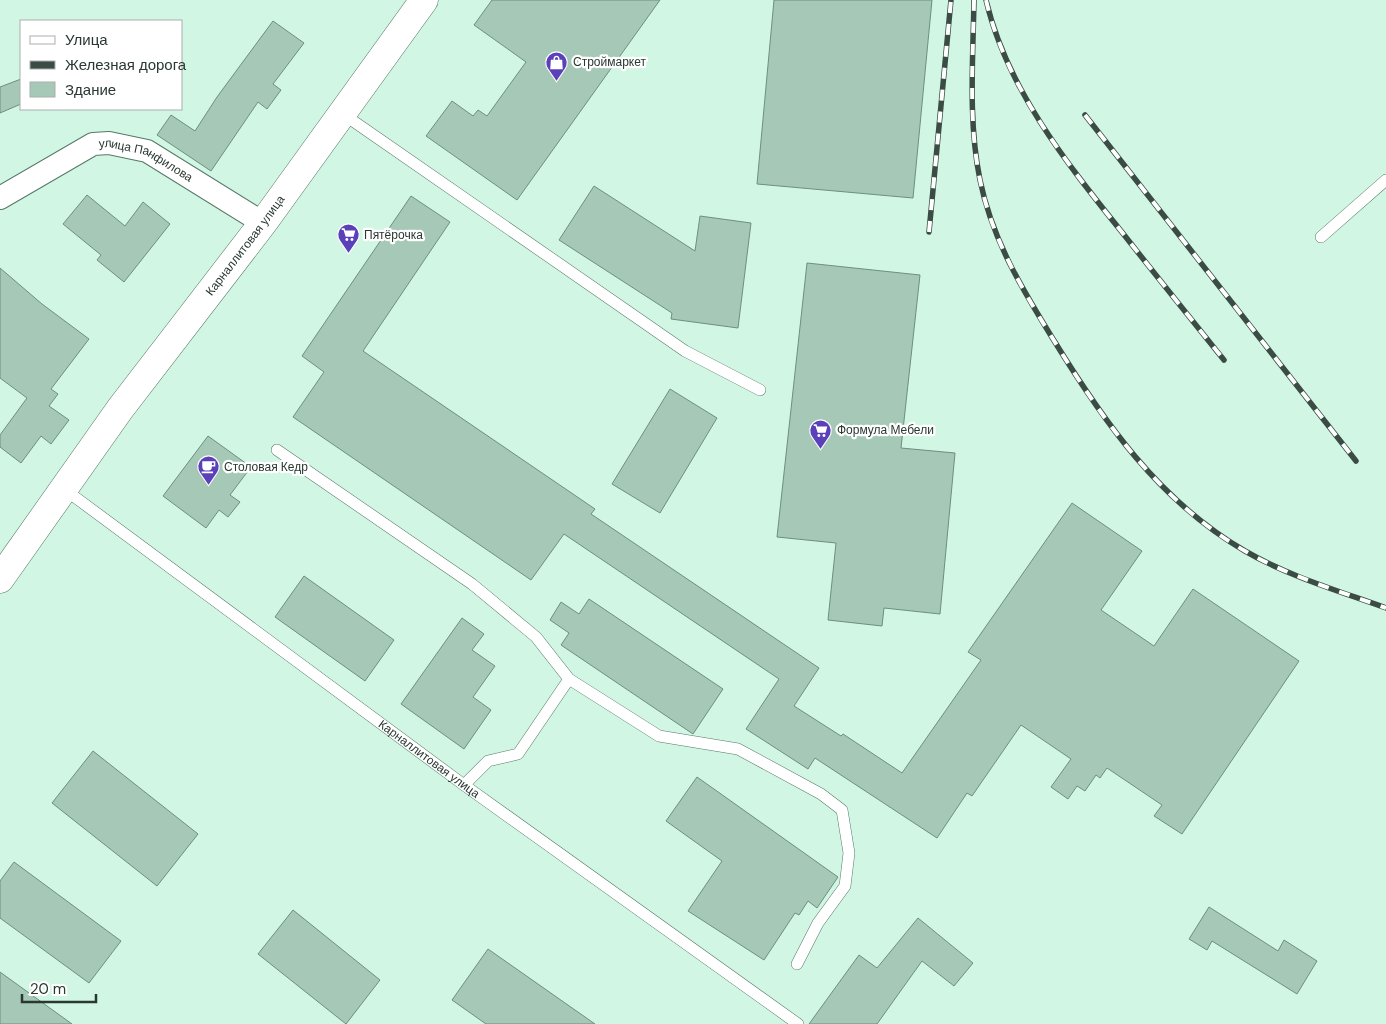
<svg xmlns="http://www.w3.org/2000/svg" width="1386" height="1024" font-family="'DM Sans',sans-serif">
<style>
.building{fill:#a5c8b7;stroke:#6d8f7f}
.lines{fill:none;stroke-linecap:round;stroke-linejoin:round}
.service-casing{stroke:#577868;stroke-width:12}
.minor-casing{stroke:#577868;stroke-width:24}
.tertiary-casing{stroke:#577868;stroke-width:29}
.service{stroke:#fff;stroke-width:11}
.minor{stroke:#fff;stroke-width:22}
.tertiary{stroke:#fff;stroke-width:28}
.rail-casing{stroke:#3b4c44;stroke-width:5.5}
.rail{stroke:#fff;stroke-width:4;stroke-dasharray:11;stroke-linecap:butt}
.labels{text-anchor:middle;dominant-baseline:central;stroke-width:4.5;stroke-linejoin:round;paint-order:stroke}
.poi-label{font-size:12px;fill:#293831;stroke:#fff;text-anchor:start}
.street-label{font-size:12px;fill:#293831;stroke:#fff}
</style>
<rect width="100%" height="100%" fill="#d1f6e4"/>
<!-- building -->
<path class="building" d="M492 0H660L517 200 426 136 452 101 473 116 478 110 487 116 526 62 474 25Z
M774 0H932L913 198 757 184Z
M273 21 304 43 273 84 281 90 267 109 258 102 211 171 157 135 171 115 195 131 217 97Z
M21 79V104L0 113V87Z
M594 186 695 251 700 216 751 223 738 328 671 319 672 313 559 240Z
M87 195 125 226 143 202 170 224 124 282 97 260 101 255 63 224Z
M411 196 450 222 363 351 595 509 591 514 819 668 794 706 841 736 843 734 902 773 981 660 968 652 1072 503 1142 551 1101 610 1154 646 1193 589 1299 661 1182 834 1154 816 1162 805 1107 768 1100 778 1096 775 1085 791 1077 786 1068 799 1051 787 1071 759 1021 725 972 796 967 793 937 838 815 758 808 769 746 729 779 679 564 534 531 580 293 417 324 372 302 356Z
M807 263 920 275 901 448 955 453 940 614 884 608 882 626 828 620 836 543 777 537Z
M0 268 42 304 89 339 51 389 58 394 49 406 69 420 51 444 41 436 21 463 0 447V435L27 398 0 378Z
M670 389 717 418 660 513 612 484Z
M208 436 251 467 230 495 240 502 228 517 219 510 206 528 163 496Z
M304 576 394 640 365 681 275 617Z
M589 599 723 689 693 734 561 645 569 633 550 620 561 602 579 614Z
M462 618 484 634 472 650 495 666 473 697 491 710 464 749 401 704Z
M93 751 198 834 157 886 52 803Z
M697 777 838 877 817 908 808 901 799 915 795 913 764 960 688 911 722 861 666 821Z
M14 862 121 941 89 983 0 918V881Z
M1209 907 1278 951 1284 940 1317 961 1297 994 1212 941 1207 950 1189 939Z
M293 910 380 980 346 1024 258 954Z
M918 918 973 963 954 986 922 961 877 1024H809L859 955 877 968Z
M488 949 595 1024H486L452 1000Z
M0 972 72 1024H0Z"/>
<g class="lines">
<defs>
<g id="service">
<path d="M343 114 685 351 760 390"/>
<path d="M1321 237 1386 180"/>
<path d="M277 450 472 584 536 637 569 679 659 736 738 749 821 794 842 810 849 853 845 886 818 923 797 964"/>
<path id="s1" d="M64 489 464 785 798 1024"/>
<path d="M464 785 488 761 518 754 569 679"/>
</g>
<g id="minor">
<path id="s2" d="M0 198 93 144 109 143 147 151 263 223"/>
</g>
<g id="tertiary">
<path id="s3" d="M0 579 120 409 263 223 424 0"/>
</g>
</defs>
<!-- service casing -->
<use href="#service" class="service-casing"/>
<!-- minor casing -->
<use href="#minor" class="minor-casing"/>
<!-- tertiary casing -->
<use href="#tertiary" class="tertiary-casing"/>
<!-- service -->
<use href="#service" class="service"/>
<!-- minor -->
<use href="#minor" class="minor"/>
<!-- tertiary -->
<use href="#tertiary" class="tertiary"/>
<defs>
<path id="rail" d="M974 0C973 59 968 122 980 180 992 239 1022 289 1053 339 1104 422 1159 501 1245 551 1288 576 1339 591 1386 608
M986 0C1007 90 1069 166 1125 236 1158 278 1191 319 1224 360
M1085 115 1356 461
M929 232 951 0"/>
</defs>
<!-- rail casing -->
<use href="#rail" class="rail-casing"/>
<!-- rail -->
<use href="#rail" class="rail"/>
</g>
<!-- icons -->
<defs>
<symbol id="shop-pin" viewBox="-11 -11 22 30"><path d="M0 17L-7.5 6A9.5 9.5 0 1 1 7.5 6Z" fill="#5a41b9" stroke="#fff"/><path d="M-5-2.5h2.3a2.7 3.5 0 0 1 5.4 0H5L5.5 6h-11ZM-1.5-2.5h3a1.5 2.3 0 0 0-3 0Z" fill="#fff"/></symbol>
<symbol id="supermarket-pin" viewBox="-11 -11 22 30"><path d="M0 17L-7.5 6A9.5 9.5 0 1 1 7.5 6Z" fill="#5a41b9" stroke="#fff"/><path d="M-6-5.5h2.5l.6 2H6L4.5 2H-2.5L-4.4-4H-6ZM-1.5 3.2a1.3 1.3 0 1 0 .1 0ZM3 3.2a1.3 1.3 0 1 0 .1 0Z" fill="#fff"/></symbol>
<symbol id="cafe-pin" viewBox="-11 -11 22 30"><path d="M0 17L-7.5 6A9.5 9.5 0 1 1 7.5 6Z" fill="#5a41b9" stroke="#fff"/><path d="M-5.5-4.5H6V0H3Q3 3.5 0 3.5H-2.5Q-5.5 3.5-5.5 0ZM3-3.2v2h1.7v-2ZM-6 4.5H4V6H-6Z" fill="#fff"/></symbol>
</defs>
<g fill-rule="evenodd">
<use href="#shop-pin" x="544" y="50" width="25" height="34"/>
<use href="#supermarket-pin" x="336" y="222" width="25" height="34"/>
<use href="#supermarket-pin" x="808" y="418" width="25" height="34"/>
<use href="#cafe-pin" x="196" y="454" width="25" height="34"/>
</g>
<g class="labels">
<!-- poi labels -->
<g class="poi-label">
<text x="573" y="62">Строймаркет</text>
<text x="364" y="235">Пятёрочка</text>
<text x="837" y="430">Формула Мебели</text>
<text x="224" y="467">Столовая Кедр</text>
</g>
<!-- street labels -->
<g class="street-label">
<text stroke="none"><textPath href="#s2" startOffset="164">улица Панфилова</textPath></text>
<text stroke="none"><textPath href="#s3" startOffset="414">Карналлитовая улица</textPath></text>
<text stroke="none"><textPath href="#s1" startOffset="454">Карналлитовая улица</textPath></text>
</g>
</g>
<!-- legend -->
<rect x="20" y="20" width="162" height="90" fill="#ffffff" stroke="#a9afad"/>
<rect x="30" y="36" width="25" height="8" fill="#ffffff" stroke="#a9afad"/>
<text x="65" y="45" font-size="15" fill="#293831">Улица</text>
<rect x="30" y="61" width="25" height="8" fill="#3b4c44" stroke="#a9afad"/>
<text x="65" y="70" font-size="15" fill="#293831">Железная дорога</text>
<rect x="30" y="82" width="25" height="15" fill="#a5c8b7" stroke="#a9afad"/>
<text x="65" y="95" font-size="15" fill="#293831">Здание</text>
<!-- scale -->
<path d="M22 994v8h74v-8" fill="none" stroke="#293831" stroke-width="2.5"/>
<text x="30" y="994" font-size="15" fill="#293831" stroke="#ffffff" stroke-width="4" paint-order="stroke">20 m</text>
</svg>
